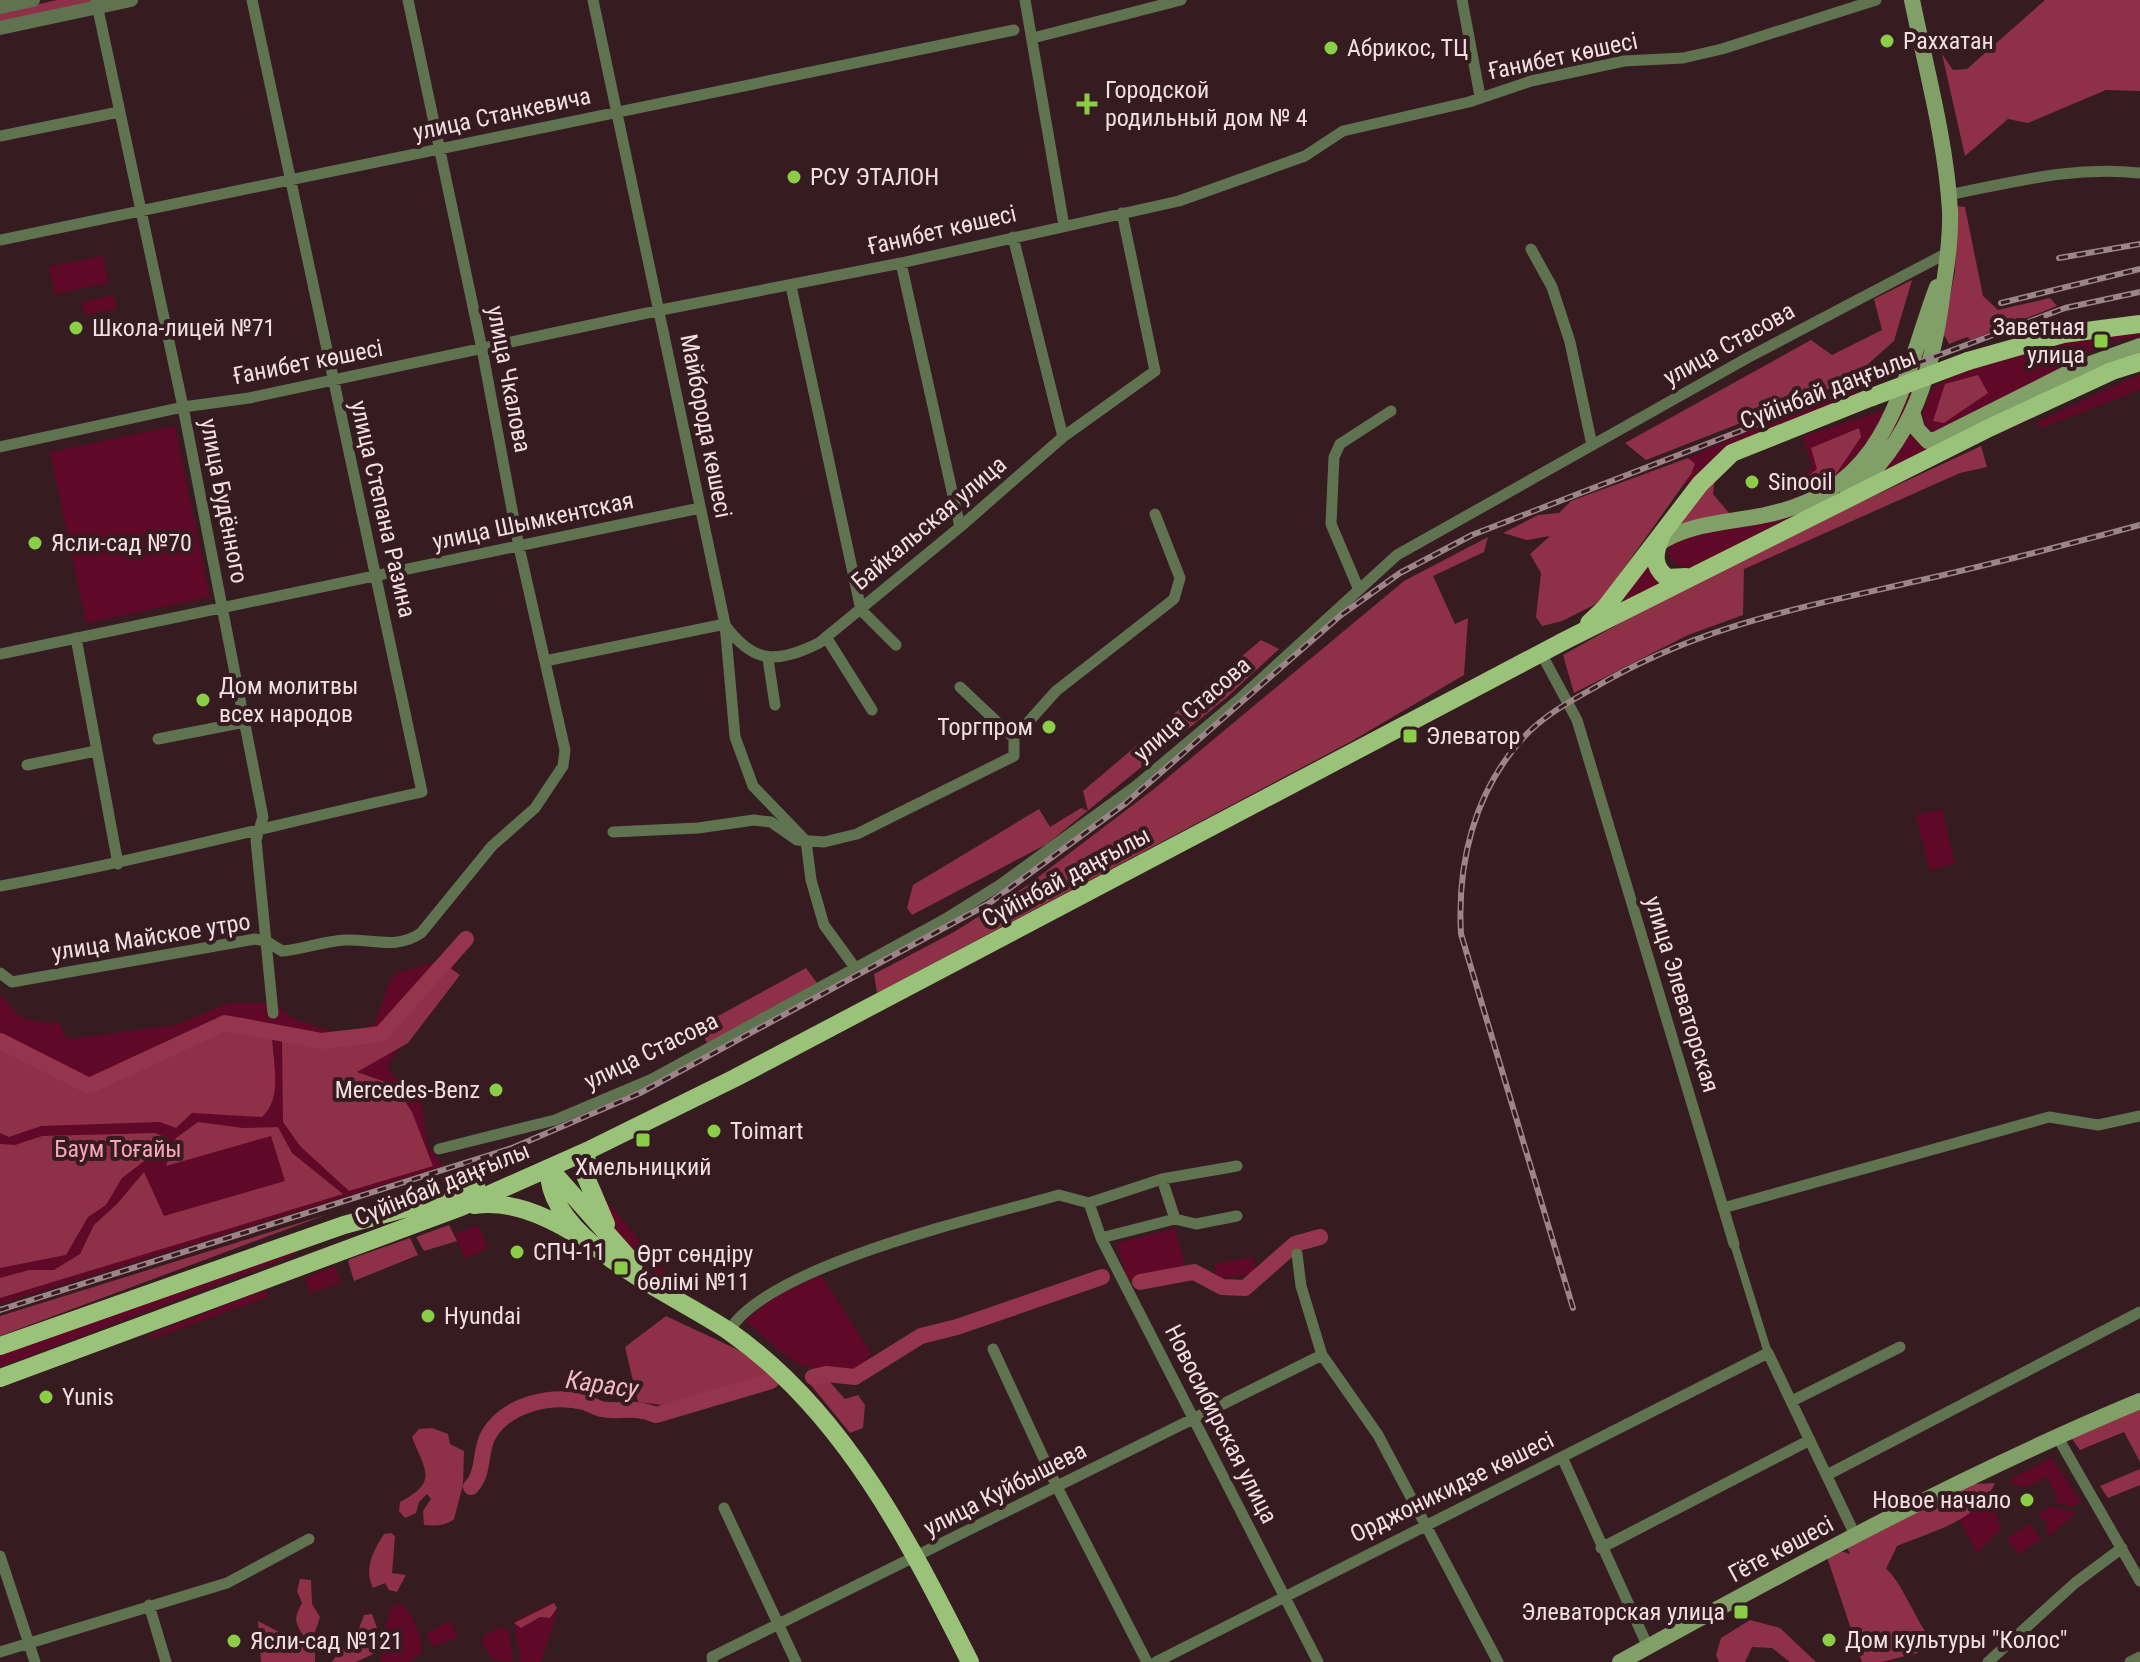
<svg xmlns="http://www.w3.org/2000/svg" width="2140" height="1662" font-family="'Roboto Condensed',sans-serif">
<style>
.green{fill:#5f0827}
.forest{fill:#8e3048}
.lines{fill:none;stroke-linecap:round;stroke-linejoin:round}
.river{stroke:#94354d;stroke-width:16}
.pedestrian{stroke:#5f7350;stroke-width:8}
.minor{stroke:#5f7350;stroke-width:11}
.tertiary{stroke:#5f7350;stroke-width:14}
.secondary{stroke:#80a068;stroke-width:16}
.primary{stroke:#9ac379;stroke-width:18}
.rail-casing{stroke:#9c8589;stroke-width:6}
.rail{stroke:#361b21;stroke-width:3;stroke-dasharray:9;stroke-linecap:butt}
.primary-bridge{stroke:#9ac379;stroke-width:18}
.poi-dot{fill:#8ace47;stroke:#361b21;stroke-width:3}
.labels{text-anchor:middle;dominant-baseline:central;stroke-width:8;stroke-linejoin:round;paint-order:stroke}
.poi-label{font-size:24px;fill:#f2dfe1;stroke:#361b21;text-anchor:start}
.street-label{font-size:24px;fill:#f2dfe1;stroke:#361b21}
.park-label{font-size:24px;fill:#f6a6b4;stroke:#361b21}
.water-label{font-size:26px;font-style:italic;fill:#f1bac3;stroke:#361b21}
</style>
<rect width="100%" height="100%" fill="#361b21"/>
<!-- green -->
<path class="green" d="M103 256 108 283 55 294 49 267Z
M114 295 117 309 85 315 82 302Z
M2140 329V337C2113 340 2093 347 2071 364L1935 432C1913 424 1926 404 1932 388 1995 351 2069 339 2140 329Z
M1926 330H1932L1905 420 1857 480 1837 495 1693 568 1676 565 1668 554 1670 543 1685 533 1786 517 1886 441 1906 399Z
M2140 374V390L2041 428 2035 423Z
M1857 382 1860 397 1715 459 1685 486 1682 484 1695 464 1688 458Z
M1885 410C1863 455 1851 472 1805 495L1797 482 1812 467 1803 436Z
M175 426 210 597 86 623 50 452Z
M1910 433 1920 445 1935 446 1873 482Z
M1649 563 1671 583 1606 616Z
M1942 809 1955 864 1929 870 1916 815Z
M452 958 456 974 417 1020 389 1063 388 1070 421 1101 428 1147 444 1166 0 1304V995C8 1000 8 1004 13 1010 24 1023 44 1023 59 1022L67 1039 176 1025 228 1003H273L292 1018 344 1036 374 1024 390 981 396 973Z
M593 1185 669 1276 667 1285C626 1250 614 1235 593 1185Z
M478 1225 488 1248 465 1259 455 1234Z
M1175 1228 1185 1265 1127 1281 1117 1243Z
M294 1247 296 1255 0 1367V1353Z
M1253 1257 1256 1273 1217 1279 1214 1264Z
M334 1266 342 1282 311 1293 305 1278Z
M821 1275 871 1353 856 1373C791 1371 791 1360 745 1320L777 1295Z
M266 1289 268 1297 151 1339 148 1335Z
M2052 1458 2081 1502 2072 1507 2054 1502 2057 1497 2047 1477 2027 1487 2012 1484 2010 1479Z
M1983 1495 1995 1509 2001 1529 1977 1553 1955 1512Z
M2051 1506 2075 1513 2048 1537 2046 1522 2038 1515Z
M2030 1523 2041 1539 2019 1555 2007 1539Z
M553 1602 557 1612 541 1662H520L514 1621Z
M400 1603C413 1613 423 1637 422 1653L409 1662H381L382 1638 391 1608Z
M450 1621 458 1638 432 1646 426 1634Z
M500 1627 509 1631 513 1662 493 1660 482 1643 485 1635Z"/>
<!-- forest -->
<path class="forest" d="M57 0H92V4L0 24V13Z
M2045 0H2140V91L2106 90 2028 123 2008 119 1965 156 1942 54 1953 70 1967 69Z
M1957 206 1965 207 1983 296 1998 310 2050 298 2057 306 1971 340 1967 337 1949 344 1943 333 1955 271Z
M1912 280 1894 341 1849 381 1646 460 1625 443 1811 340 1832 355 1882 330 1874 299Z
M1978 375 1988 393 1944 423 1933 421 1945 384Z
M1859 428 1861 437 1834 477 1815 488 1804 479 1817 469 1811 448Z
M1981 446 1987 467 1960 473 1744 569 1743 615 1688 635 1574 693 1563 655 1713 571Z
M1688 458 1695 464 1691 474 1600 602 1562 621 1542 626 1536 617 1541 573 1530 554 1550 536 1527 540 1503 533 1538 515 1559 513 1571 501Z
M1715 475 1713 494 1734 519 1680 525 1693 499Z
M1488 537 1484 552 1433 576 1455 624 1468 618 1464 675 1352 741 877 993 874 974 954 932 1025 887 1154 789 1404 581Z
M1261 640 1279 649 1226 698 1047 844 912 915 907 908 913 885 1039 809 1050 827 1081 808 1088 811 1083 791Z
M450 968 460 975 408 1043 357 1072 394 1085 412 1112 433 1166 349 1191 300 1146 283 1122 282 1040 321 1046 380 1040Z
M806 968 817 983 708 1044 698 1027Z
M224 1030 272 1036C273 1063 283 1098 262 1117L192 1113 176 1128 160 1122 41 1126 9 1137 0 1133V1049L88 1092Z
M198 1122 243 1128 278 1127 292 1153 343 1194 0 1298V1278L29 1270H54L80 1254 94 1225 117 1204 144 1172 164 1216 285 1181 271 1136 166 1166 176 1138Z
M155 1133 164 1137 156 1152 122 1178 106 1205 88 1217 66 1255 0 1268V1144L15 1145 42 1136Z
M328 1214 0 1336V1316Z
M449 1225 457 1241 424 1251 416 1237Z
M410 1238 418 1255 354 1281 348 1261 350 1259Z
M666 1316 747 1354 769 1375 663 1405 638 1402 625 1347Z
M829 1381 845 1399 858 1395 865 1405 863 1428 850 1433 810 1384Z
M2140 1407V1462L2124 1432 2080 1450 2070 1436Z
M432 1428 448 1434 450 1444 464 1451 463 1485 454 1519C446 1526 435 1526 424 1525L423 1511 431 1499 427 1494 419 1502 416 1513 405 1518 399 1511 400 1502C439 1481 425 1471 412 1437L419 1429Z
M2140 1469V1485L2108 1498 2100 1486Z
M1995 1483C1978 1521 1933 1531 1897 1546L1886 1569C1898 1577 1915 1616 1925 1631L1918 1653 1881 1662H1862L1827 1557 1841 1551 1850 1554 1847 1547 1974 1484Z
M391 1533 395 1536 392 1573 406 1575 397 1592 389 1590 385 1583 373 1588C363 1568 374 1550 384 1534Z
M300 1579 311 1580 312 1604 320 1617 315 1632 309 1635 315 1643V1662H261L258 1621 298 1642 304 1636C294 1623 294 1617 302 1603L297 1591Z
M554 1603 557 1608 550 1618 540 1617 521 1628 514 1623Z
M372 1614 377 1628 373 1654 356 1662H332L341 1648 351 1650 364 1615Z
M1750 1620 1780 1628 1816 1662H1790L1772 1648 1752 1647 1745 1662H1719L1716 1655 1721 1638Z"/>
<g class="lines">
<!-- river -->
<path class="river" d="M0 1041 89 1086 225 1023 322 1041 381 1034 466 939
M1140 1282 1194 1272 1222 1287 1245 1288 1295 1244 1320 1237
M813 1377 826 1374 855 1377 921 1336 957 1327 1102 1277
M471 1487C485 1473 479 1450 489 1434 507 1404 551 1394 584 1402 590 1404 595 1407 601 1409 622 1413 630 1405 656 1415L771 1381"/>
<!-- pedestrian -->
<path class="pedestrian" d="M1734 1244 1768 1353"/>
<!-- minor -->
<path class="minor" d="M96 0 183 407 263 817 256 840 273 1013
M593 0 725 624 735 737 753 786 806 841 811 880 824 925 856 969
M1025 0 1064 226
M1462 0 1480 96
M1033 38 1181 0
M0 136 119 112
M1948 195C2015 182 2071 166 2140 173
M1013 237 1063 437
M0 240 1014 30
M1531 249 1552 287 1570 342 1592 445
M901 263 960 527
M791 286 861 610 896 645
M0 447 183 407 249 398 661 310 901 263 1179 201 1305 156 1343 131 1469 102 1531 81 1624 61 1683 58 1722 49 1876 0
M1359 590 1331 524 1334 457 1340 444 1391 411
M725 625C754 665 778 663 819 643L960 527 1063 437 1155 371 1122 213
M826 637 872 710
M76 638 118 864
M1541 653 1577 720 1734 1244
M0 654 700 508
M768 659 775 705
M545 661 725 624
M1014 738 1056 691 1174 599 1180 578 1155 514
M158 739 245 722
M27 765 96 751
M613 832 698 828 754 820 771 822 797 840 824 842 857 834 1014 756V738L960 687
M0 886C142 860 281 823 422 792L252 0
M0 973 12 982 255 939 266 941 282 951C303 949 324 941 346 940 374 939 396 950 421 933L492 846 535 808 563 766 565 750 519 547 482 349 408 0
M439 1149 555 1120 652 1079 947 918 1000 885 1136 786 1236 702 1397 555 1749 357 1949 252
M1089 1203 1101 1238 1318 1662
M1723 1208 2049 1117 2098 1125 2140 1116
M1175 1219 1196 1224 1237 1216
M1101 1238 1175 1219 1162 1179
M1297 1254 1301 1286 1322 1355 1378 1435 1498 1662
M729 1331C768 1265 982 1217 1059 1195L1089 1203 1162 1179 1237 1166
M993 1349 1057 1487 1147 1662
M1792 1401 1900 1347
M2057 1436 2140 1581
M1562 1457 1648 1647
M1827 1475 2140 1312
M724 1508 796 1662
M1601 1548 1810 1440
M0 1556 35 1662
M149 1605 166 1662
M0 1652 227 1583 309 1539
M713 1662 712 1657 1322 1355
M1156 1662 1768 1353 1856 1537
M1988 1662 2075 1583 2122 1548
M2130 1662 2140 1657"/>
<!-- tertiary -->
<path class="tertiary" d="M0 7 33 0
M0 28 131 0"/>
<!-- secondary -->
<path class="secondary" d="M1913 415 1917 429 1928 441 1937 439 2076 369 2140 346
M1848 494C1914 442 1933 369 1943 290 1947 264 1951 237 1950 211 1946 141 1926 69 1912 0
M1655 546C1686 523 1728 523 1765 515 1891 489 1899 389 1937 287
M1620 1662C1790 1569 1961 1475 2140 1401"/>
<!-- primary -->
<path class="primary" d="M1968 361 2063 334 2140 324
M1661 537C1654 553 1652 566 1667 578L1686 577
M1589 623 1605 608 1700 484 1732 453 1872 397
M587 1151 585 1175 606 1224
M549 1168C545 1242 677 1295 730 1332 844 1412 909 1541 970 1662
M549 1168 634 1264
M474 1205C510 1200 544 1215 574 1233
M0 1346 344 1225 477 1189
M0 1378 461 1207 587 1151 735 1078 1564 641 1991 427 2112 371 2140 362"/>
<defs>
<path id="rail" d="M2059 258 2140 244
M2001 303 2140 269
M1573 1308 1461 934C1457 863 1474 792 1523 738 1542 717 1567 703 1592 689 1698 626 1799 608 1917 581 1992 564 2066 545 2140 525
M0 1310 512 1148 640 1093 988 904 1126 803 1341 615 1400 573 1472 535 1859 385 2065 308 2140 292"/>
</defs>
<!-- rail casing -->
<use href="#rail" class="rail-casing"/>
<!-- rail -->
<use href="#rail" class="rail"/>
<!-- primary-bridge -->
<path class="primary-bridge" d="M1872 397 1968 361"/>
</g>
<!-- markers -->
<g class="poi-dot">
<circle cx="1887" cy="41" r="8"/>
<circle cx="1331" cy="48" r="8"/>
<path d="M1083 92h8v8h8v8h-8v8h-8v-8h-8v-8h8z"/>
<circle cx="794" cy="177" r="8"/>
<circle cx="76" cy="328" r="8"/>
<rect x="2093" y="333" width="16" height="16" rx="4"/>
<circle cx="1752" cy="482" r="8"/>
<circle cx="35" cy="543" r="8"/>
<circle cx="203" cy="700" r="8"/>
<circle cx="1049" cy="727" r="8"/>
<rect x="1402" y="728" width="16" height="16" rx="4"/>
<circle cx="496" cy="1090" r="8"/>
<circle cx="714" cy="1131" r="8"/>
<rect x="635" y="1132" width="16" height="16" rx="4"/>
<circle cx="517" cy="1252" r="8"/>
<rect x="613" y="1260" width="16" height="16" rx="4"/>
<circle cx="428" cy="1316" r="8"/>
<circle cx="46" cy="1397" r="8"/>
<circle cx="2027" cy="1500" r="8"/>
<rect x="1733" y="1604" width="16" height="16" rx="4"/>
<circle cx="1829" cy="1640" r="8"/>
<circle cx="234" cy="1641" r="8"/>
</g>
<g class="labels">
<!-- poi labels -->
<g class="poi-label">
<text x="1903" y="41">Раххатан</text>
<text x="1347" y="48">Абрикос, ТЦ</text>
<text x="1105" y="90">Городской<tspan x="1105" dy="28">родильный дом № 4</tspan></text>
<text x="810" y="177">РСУ ЭТАЛОН</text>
<text x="2085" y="327" text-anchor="end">Заветная<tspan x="2085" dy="28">улица</tspan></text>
<text x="92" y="328">Школа-лицей №71</text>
<text x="1768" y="482">Sinooil</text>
<text x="51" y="543">Ясли-сад №70</text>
<text x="219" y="686">Дом молитвы<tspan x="219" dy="28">всех народов</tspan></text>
<text x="1033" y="727" text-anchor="end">Торгпром</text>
<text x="1426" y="736">Элеватор</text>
<text x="480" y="1090" text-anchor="end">Mercedes-Benz</text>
<text x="730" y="1131">Toimart</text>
<text x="643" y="1167" text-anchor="middle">Хмельницкий</text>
<text x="533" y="1252">СПЧ-11</text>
<text x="637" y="1254">Өрт сөндіру<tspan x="637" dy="28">бөлімі №11</tspan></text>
<text x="444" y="1316">Hyundai</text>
<text x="62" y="1397">Yunis</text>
<text x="2011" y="1500" text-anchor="end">Новое начало</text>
<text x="1725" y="1612" text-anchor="end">Элеваторская улица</text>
<text x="1845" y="1640">Дом культуры "Колос"</text>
<text x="250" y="1641">Ясли-сад №121</text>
</g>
<!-- street labels -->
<g class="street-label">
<text transform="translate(1563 56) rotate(-12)">Ғанибет көшесі</text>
<text transform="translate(502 114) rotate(-12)">улица Станкевича</text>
<text transform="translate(942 230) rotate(-13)">Ғанибет көшесі</text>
<text transform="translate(1729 344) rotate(-29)">улица Стасова</text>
<text transform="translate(308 362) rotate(-11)">Ғанибет көшесі</text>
<text transform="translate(509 379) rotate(79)">улица Чкалова</text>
<text transform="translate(1828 389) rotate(-21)">Сүйінбай даңғылы</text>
<text transform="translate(706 426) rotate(79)">Майборода көшесі</text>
<text transform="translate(224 501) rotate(79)">улица Будённого</text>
<text transform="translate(383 509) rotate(77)">улица Степана Разина</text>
<text transform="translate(533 521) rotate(-12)">улица Шымкентская</text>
<text transform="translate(929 523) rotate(-40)">Байкальская улица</text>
<text transform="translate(1192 709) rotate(-41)">улица Стасова</text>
<text transform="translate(1066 877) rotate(-28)">Сүйінбай даңғылы</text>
<text transform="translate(151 937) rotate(-9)">улица Майское утро</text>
<text transform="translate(1682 994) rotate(73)">улица Элеваторская</text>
<text transform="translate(651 1051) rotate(-26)">улица Стасова</text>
<text transform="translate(442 1184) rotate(-22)">Сүйінбай даңғылы</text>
<text transform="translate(1221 1424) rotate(63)">Новосибирская улица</text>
<text transform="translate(1452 1487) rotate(-26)">Орджоникидзе көшесі</text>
<text transform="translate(1005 1489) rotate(-27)">улица Куйбышева</text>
<text transform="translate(1781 1549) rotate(-28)">Гёте көшесі</text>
</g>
<!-- park labels -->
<g class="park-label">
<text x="118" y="1149">Баум Тоғайы</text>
</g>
<!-- water labels -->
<g class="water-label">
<text transform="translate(602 1384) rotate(8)">Карасу</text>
</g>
</g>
</svg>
